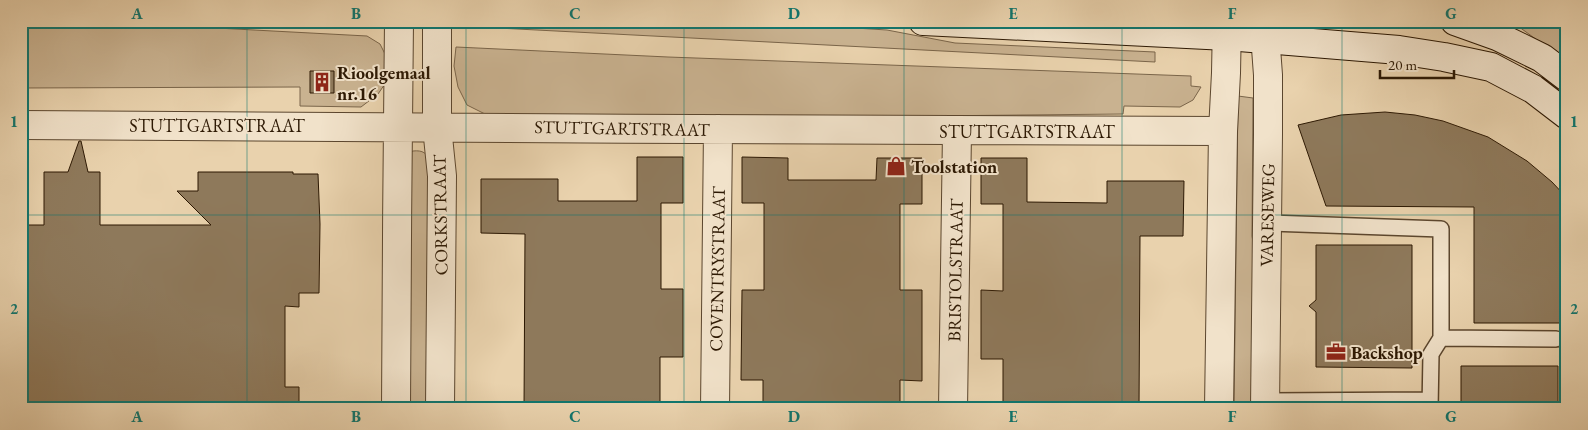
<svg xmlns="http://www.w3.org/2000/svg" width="1588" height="430" font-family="'EB Garamond',serif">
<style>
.green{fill:#c9b290;stroke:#7a654a}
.building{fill:#8e795b;stroke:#2c1803}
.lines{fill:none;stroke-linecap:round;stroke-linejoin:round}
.lane-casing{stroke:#5b462e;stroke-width:18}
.street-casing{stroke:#5b462e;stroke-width:30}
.secondary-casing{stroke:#2c1803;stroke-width:30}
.lane{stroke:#f1e2ca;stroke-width:15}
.street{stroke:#f1e2ca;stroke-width:28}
.secondary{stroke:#f1e2ca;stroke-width:28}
.grid{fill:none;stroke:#0f766e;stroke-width:1;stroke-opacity:0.55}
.labels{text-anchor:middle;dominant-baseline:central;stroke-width:4;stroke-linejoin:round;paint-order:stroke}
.poi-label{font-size:18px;font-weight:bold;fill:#2c1803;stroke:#f1e2ca;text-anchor:start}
.street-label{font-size:18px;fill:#2c1803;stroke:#f1e2ca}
.neatline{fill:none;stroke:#0f766e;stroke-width:2}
.grid-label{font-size:16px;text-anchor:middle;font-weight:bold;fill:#0f766e}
</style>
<rect width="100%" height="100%" fill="#e9d2ad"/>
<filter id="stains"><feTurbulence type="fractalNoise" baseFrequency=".004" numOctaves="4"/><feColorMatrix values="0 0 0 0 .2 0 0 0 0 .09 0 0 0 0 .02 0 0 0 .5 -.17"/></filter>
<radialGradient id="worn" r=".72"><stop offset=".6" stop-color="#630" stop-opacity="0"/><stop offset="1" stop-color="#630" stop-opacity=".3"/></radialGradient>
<!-- green -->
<path class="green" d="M21 21H84L367 36 380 44 388 60 387 81 378 94 361 107 300 106V87L21 88Z
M456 21H743L887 30 955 43 1155 52V62L459 26Z
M1511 21H1567V62L1563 59Z
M456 47 668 57 1191 76V86L1201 87 1193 100 1180 107 1124 106 1123 114 622 119 487 115 467 105 458 87 454 66Z
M1238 96 1253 98 1252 236 1259 278 1258 409H1234Z
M413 151C423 150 427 153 430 162V409H406L407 154Z"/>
<!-- building -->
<path class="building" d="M310 71H334V93H310Z
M1385 112 1415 115 1443 121 1488 137 1527 161 1552 182 1567 198 1564 323H1474V207L1326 206 1298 125 1341 115Z
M79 141H81L88 172H100V225H211L177 191H198V172H293V174H318L320 224 319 293H299V307L285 306V387H299V409H21V231L28 225H44V172H68Z
M637 157H683V203H661V289H683V357H660V409H524L525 234 481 233V179H558V201H637Z
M742 157 788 158V180H876L877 158H922V204H900V290H922V381L900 380V409H763V380H741L742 290H764V203H742Z
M981 158H1027V202L1107 203V181H1184L1183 236H1140L1139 409H1003V359H981V290L1003 291V204H981Z
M1316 245H1412V368L1316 367V312L1309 306 1316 300Z
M1461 366H1558V409H1461Z"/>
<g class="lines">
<defs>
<path id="lane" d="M1267 223 1441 229V338L1431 354 1430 409
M1441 338 1556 339
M1265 401 1430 400"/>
<path id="street" d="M437 21V127L442 176 440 409
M1264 21 1268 75V134L1265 409
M21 125C422 126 822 132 1223 131
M396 409C396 280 398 150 399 21
M715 409 718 129
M953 409 957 131
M1219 409 1223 131 1226 73 1227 21"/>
<path id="secondary" d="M923 21 1227 36 1399 50 1444 57 1491 67 1533 89 1567 115
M1455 21 1497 36 1542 58 1567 77"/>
</defs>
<!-- lane casing -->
<use href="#lane" class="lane-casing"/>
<!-- street casing -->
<use href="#street" class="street-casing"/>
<!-- secondary casing -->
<use href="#secondary" class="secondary-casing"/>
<!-- lane -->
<use href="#lane" class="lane"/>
<!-- street -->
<use href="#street" class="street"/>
<!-- secondary -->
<use href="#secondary" class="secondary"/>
</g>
<!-- grid -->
<path class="grid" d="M247 21V409M466 21V409M684 21V409M904 21V409M1122 21V409M1342 21V409M21 215H1567"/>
<!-- icons -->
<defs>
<symbol id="building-bare" viewBox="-9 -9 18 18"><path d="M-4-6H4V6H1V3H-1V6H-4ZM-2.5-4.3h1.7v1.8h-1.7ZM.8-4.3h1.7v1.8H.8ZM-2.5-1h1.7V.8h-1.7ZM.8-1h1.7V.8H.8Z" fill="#8f2418" stroke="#f1e2ca" stroke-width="2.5" paint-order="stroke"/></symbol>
<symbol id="shop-bare" viewBox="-9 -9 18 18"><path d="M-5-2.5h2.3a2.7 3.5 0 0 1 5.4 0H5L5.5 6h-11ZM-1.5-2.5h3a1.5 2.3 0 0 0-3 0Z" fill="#8f2418" stroke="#f1e2ca" stroke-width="2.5" paint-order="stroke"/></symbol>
<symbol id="office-bare" viewBox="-9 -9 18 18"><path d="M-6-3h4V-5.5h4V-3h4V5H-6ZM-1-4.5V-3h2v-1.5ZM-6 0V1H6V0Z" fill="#8f2418" stroke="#f1e2ca" stroke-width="2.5" paint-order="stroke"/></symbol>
</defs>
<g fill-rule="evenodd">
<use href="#building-bare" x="308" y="68" width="28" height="28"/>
<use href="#shop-bare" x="882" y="152" width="28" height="28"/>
<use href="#office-bare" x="1322" y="338" width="28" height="28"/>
</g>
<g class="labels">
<!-- poi labels -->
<g class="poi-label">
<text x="337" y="72">Rioolgemaal<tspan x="337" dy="21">nr.16</tspan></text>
<text x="911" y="166">Toolstation</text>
<text x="1351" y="352">Backshop</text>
</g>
<!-- street labels -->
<g class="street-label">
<text x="217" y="125">STUTTGARTSTRAAT</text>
<text transform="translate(622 128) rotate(1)">STUTTGARTSTRAAT</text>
<text x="1027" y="131">STUTTGARTSTRAAT</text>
<text transform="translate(440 215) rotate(-91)">CORKSTRAAT</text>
<text transform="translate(1267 215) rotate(-89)">VARESEWEG</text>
<text transform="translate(717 269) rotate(-89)">COVENTRYSTRAAT</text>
<text transform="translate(955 270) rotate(-89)">BRISTOLSTRAAT</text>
</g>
</g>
<!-- margin -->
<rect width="1588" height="430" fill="none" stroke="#e9d2ad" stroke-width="55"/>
<!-- scale -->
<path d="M1380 70v8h74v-8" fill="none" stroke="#2c1803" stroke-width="2.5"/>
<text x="1388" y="70" font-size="15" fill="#2c1803" stroke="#f1e2ca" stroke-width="4" paint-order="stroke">20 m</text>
<rect x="28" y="28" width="1532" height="374" class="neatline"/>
<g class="grid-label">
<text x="137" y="19">A</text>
<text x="356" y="19">B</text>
<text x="575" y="19">C</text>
<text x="794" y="19">D</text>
<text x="1013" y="19">E</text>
<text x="1232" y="19">F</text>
<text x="1451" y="19">G</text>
<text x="14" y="127">1</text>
<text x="1574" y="127">1</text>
<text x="14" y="314">2</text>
<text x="1574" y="314">2</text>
<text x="137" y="422">A</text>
<text x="356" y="422">B</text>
<text x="575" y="422">C</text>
<text x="794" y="422">D</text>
<text x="1013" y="422">E</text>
<text x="1232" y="422">F</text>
<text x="1451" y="422">G</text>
</g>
<rect width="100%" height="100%" filter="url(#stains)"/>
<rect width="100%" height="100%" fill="url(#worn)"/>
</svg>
